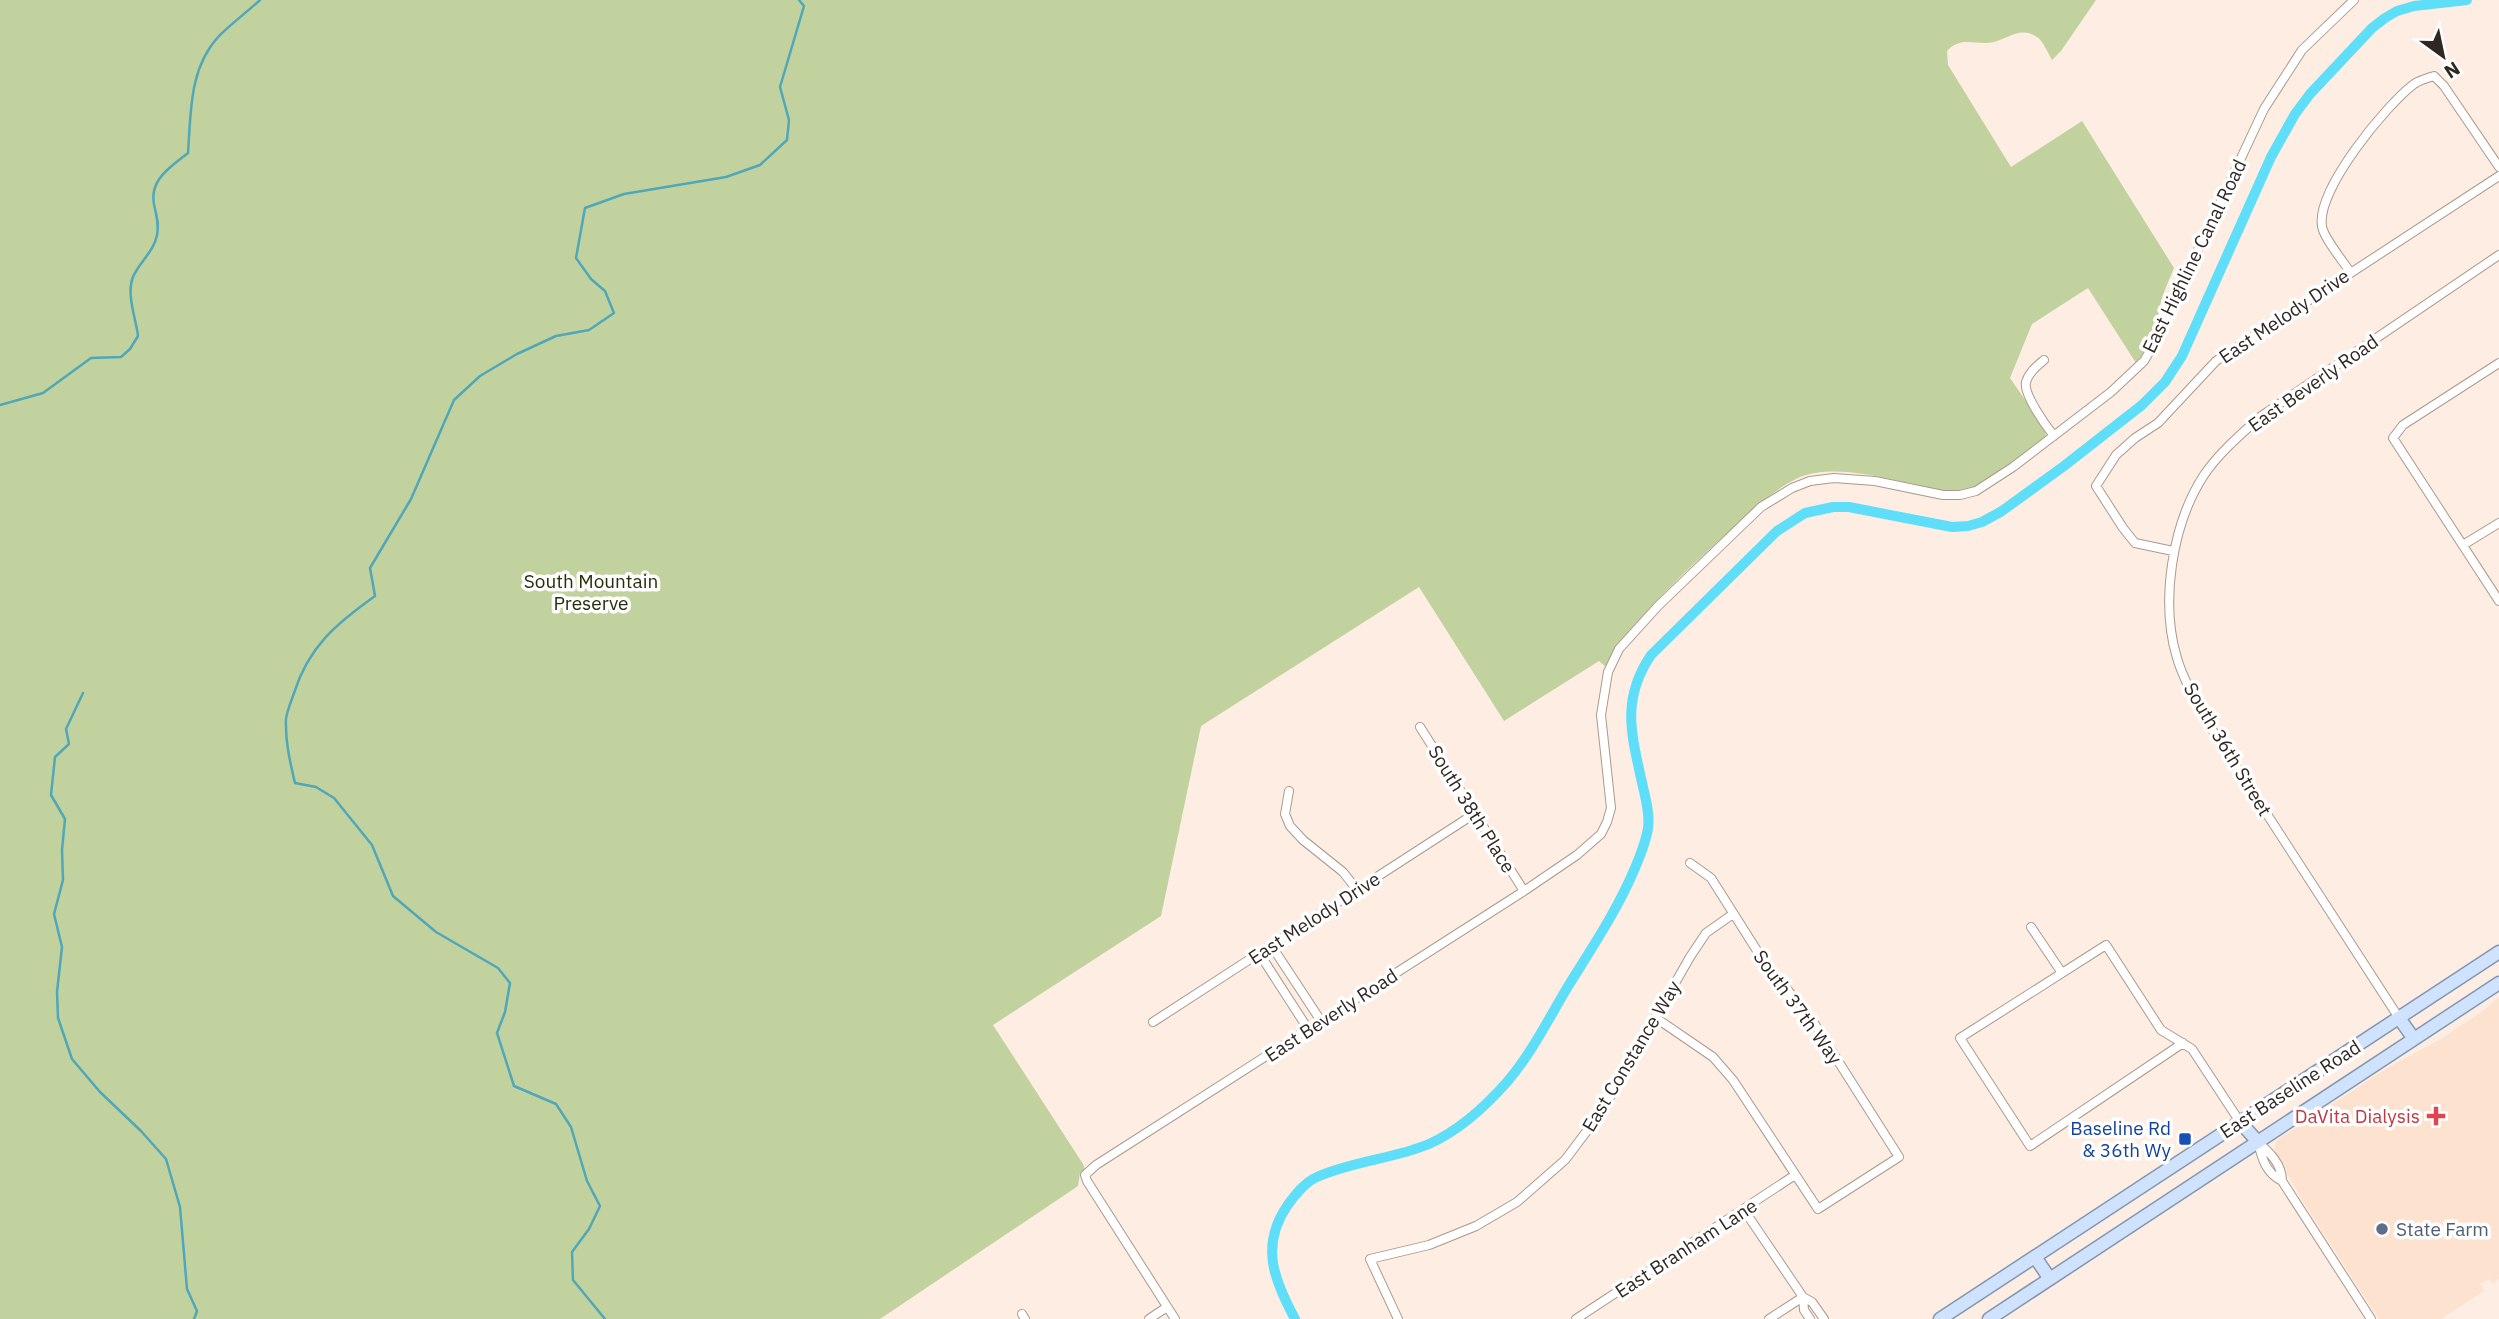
<svg xmlns="http://www.w3.org/2000/svg" width="2499" height="1319" font-family="'IBM Plex Sans',sans-serif">
<style>
.built{fill:#fde2cf}
.green{fill:#c2d29f}
.lines{fill:none;stroke-linecap:round;stroke-linejoin:round}
.stream{stroke:#50a7b8;stroke-width:2.5}
.canal{stroke:#5edef9;stroke-width:10}
.minor-casing{stroke:#ab998b;stroke-width:10}
.primary-casing{stroke:#8296b1;stroke-width:15}
.minor{stroke:#fff;stroke-width:8}
.primary{stroke:#cfe3fe;stroke-width:12}
.health-dot{fill:#e0444e;stroke:#fff;stroke-width:2.5}
.transit-dot{fill:#1a4fb4;stroke:#fff;stroke-width:2.5}
.service-dot{fill:#5c6f8a;stroke:#fff;stroke-width:2.5}
.labels{text-anchor:middle;dominant-baseline:central;stroke-width:7;stroke-linejoin:round;paint-order:stroke}
.street-label{font-size:19px;fill:#2f2722;stroke:#fff}
.park-label{font-size:19px;fill:#262f0a;stroke:#fff}
.health-label{font-size:19px;fill:#be3a42;stroke:#fff;text-anchor:end}
.transit-label{font-size:19px;fill:#164399;stroke:#fff;text-anchor:end}
.service-label{font-size:19px;fill:#4e5e75;stroke:#fff;text-anchor:start}
</style>
<rect width="100%" height="100%" fill="#feede2"/>
<!-- built -->
<path class="built" d="M2499 997V1279L2493 1284 2489 1279 2480 1284 2484 1291 2441 1319H2379L2303 1202 2275 1152V1145L2277 1140 2389 1067 2439 1040 2483 1011Z"/>
<!-- green -->
<path class="green" d="M0 0H2096L2061 51 2052 60C2048 53 2043 41 2037 37 2021 26 2009 38 1994 42 1977 46 1961 35 1947 51L1948 65 2011 167 2082 121 2174 268C2169 280 2163 293 2160 306 2154 334 2154 340 2136 363L2088 288 2032 324 2010 378 2045 429 2046 437C2026 451 1984 488 1961 491 1943 493 1926 487 1909 483 1875 476 1831 464 1798 478 1783 485 1771 495 1758 505 1706 554 1641 605 1607 668L1599 661 1504 721 1419 587 1201 726 1161 916 993 1025 1083 1164 1085 1170 1080 1173 1078 1186 880 1319H0Z"/>
<g class="lines">
<!-- stream -->
<path class="stream" d="M0 405 43 393 91 358 121 357 130 349 138 336C136 319 126 294 133 277 139 262 154 252 157 235 159 225 157 218 155 209 147 181 169 168 188 153 191 112 189 68 219 36 232 23 247 12 260 0
M83 693 66 729 69 744 55 757 51 795 65 819 62 850 63 880 54 914 62 947 57 992 58 1018 72 1059 100 1092 141 1131 166 1159 180 1207 187 1289 197 1311 194 1319
M605 1319 573 1280 572 1252 589 1229 600 1206 587 1181 571 1127 556 1104 514 1086 497 1033 505 1012 510 983 498 968 436 932 393 896 372 845 334 798 316 787 295 783C290 762 285 741 286 719 287 711 291 702 294 693 309 646 336 624 375 596L370 568 411 499 454 400 480 376 517 354 556 336 589 330 614 313 605 291 591 279 576 258 585 208 624 194 726 177 760 165 787 140 789 120 780 87 804 6 799 0"/>
<!-- canal -->
<path class="canal" d="M1295 1319C1274 1280 1260 1246 1287 1206 1295 1195 1305 1182 1317 1177 1353 1161 1393 1159 1429 1144 1460 1130 1485 1107 1507 1082 1531 1054 1548 1020 1567 988 1591 949 1617 911 1635 868 1640 856 1646 842 1648 828 1650 815 1646 800 1643 787 1632 736 1620 701 1651 655L1777 531 1805 513 1833 507H1849L1952 527 1968 526 1982 522 2002 511 2064 466 2142 405 2165 382 2182 356 2271 157 2295 114 2310 94 2372 28 2385 18 2397 11 2414 6 2467 0"/>
<defs>
<path id="minor" d="M2350 272C2343 261 2323 237 2322 226 2316 190 2386 105 2414 84 2420 80 2427 78 2434 76L2444 86 2499 167
M2044 360C2037 366 2029 372 2026 382 2023 394 2046 426 2054 436
M2499 363 2403 425 2393 438 2499 601
M2463 545 2499 523
M2173 551 2135 543 2123 528 2096 486 2116 455 2135 438 2158 423 2216 361 2499 176
M1420 727 1524 891
M1289 791 1285 814 1290 826 1303 840 1343 872 1357 890
M2031 927 2062 973
M1271 945 1321 1021
M1259 953 1308 1029
M1656 1018 1713 1057 1733 1080 1818 1209 1899 1157 1812 1020 1761 957 1711 878 1690 863
M2399 1018 2204 717C2194 697 2183 679 2177 658 2160 602 2172 524 2204 475 2219 453 2240 435 2260 417L2499 255
M1153 1022 1474 814
M2183 1043 2030 1146 1960 1038 2106 945 2161 1030 2192 1049 2240 1122
M2258 1142C2262 1159 2266 1173 2282 1181L2371 1319
M2258 1142C2270 1153 2282 1164 2282 1181
M1744 1210 1803 1297 1812 1302 1824 1319
M1803 1297 1804 1310 1810 1319
M1022 1314 1025 1319
M1149 1319 1167 1307
M1175 1319 1087 1181 1085 1175 1096 1165 1524 891 1577 855 1601 834 1607 822 1611 808 1601 715 1608 672 1619 649 1658 606 1761 507 1792 488 1810 481 1834 478 1875 481 1943 495H1960L1976 491 2013 467 2111 392 2144 361 2154 344 2264 109 2302 50 2354 0
M1398 1319 1370 1259 1429 1245 1476 1226 1517 1202 1565 1160 1602 1111 1690 957 1706 933 1733 914
M1576 1319 1795 1175
M1769 1319 1803 1297"/>
<path id="primary" d="M2399 1018 2414 1039
M2240 1122 2258 1142
M2035 1257 2050 1279
M1940 1319 2499 952
M1989 1319 2499 983"/>
</defs>
<!-- minor casing -->
<use href="#minor" class="minor-casing"/>
<!-- primary casing -->
<use href="#primary" class="primary-casing"/>
<!-- minor -->
<use href="#minor" class="minor"/>
<!-- primary -->
<use href="#primary" class="primary"/>
</g>
<!-- markers -->
<path class="health-dot" d="M2432.5 1105.5h7v7h7v7h-7v7h-7v-7h-7v-7h7z"/>
<rect class="transit-dot" x="2178" y="1132" width="14" height="14" rx="3.5"/>
<circle class="service-dot" cx="2382" cy="1229" r="7"/>
<g class="labels">
<!-- street labels -->
<g class="street-label">
<text transform="translate(2194 256) rotate(-64)">East Highline Canal Road</text>
<text transform="translate(2284 316) rotate(-34)">East Melody Drive</text>
<text transform="translate(2313 383) rotate(-35)">East Beverly Road</text>
<text transform="translate(2228 749) rotate(59)">South 36th Street</text>
<text transform="translate(1472 809) rotate(58)">South 38th Place</text>
<text transform="translate(1314 918) rotate(-33)">East Melody Drive</text>
<text transform="translate(1798 1007) rotate(54)">South 37th Way</text>
<text transform="translate(1331 1015) rotate(-33)">East Beverly Road</text>
<text transform="translate(1631 1056) rotate(-59)">East Constance Way</text>
<text transform="translate(2290 1089) rotate(-33)">East Baseline Road</text>
<text transform="translate(1686 1248) rotate(-33)">East Branham Lane</text>
</g>
<!-- park labels -->
<g class="park-label">
<text x="591" y="581">South Mountain<tspan x="591" dy="22">Preserve</tspan></text>
</g>
<!-- health labels -->
<g class="health-label">
<text x="2420" y="1116">DaVita Dialysis</text>
</g>
<!-- transit labels -->
<g class="transit-label">
<text x="2171" y="1128">Baseline Rd<tspan x="2171" dy="22">&amp; 36th Wy</tspan></text>
</g>
<!-- service labels -->
<g class="service-label">
<text x="2396" y="1229">State Farm</text>
</g>
</g>
<!-- north arrow -->
<g transform="translate(2443 56) rotate(147)" stroke="#ffffff" stroke-width="5" paint-order="stroke">
<path d="M0-5L12 26L0 18L-12 26Z" fill="#2f2722"/>
<text y="-10" font-size="19" font-weight="bold" text-anchor="middle" fill="#2f2722">N</text>
</g>
</svg>
